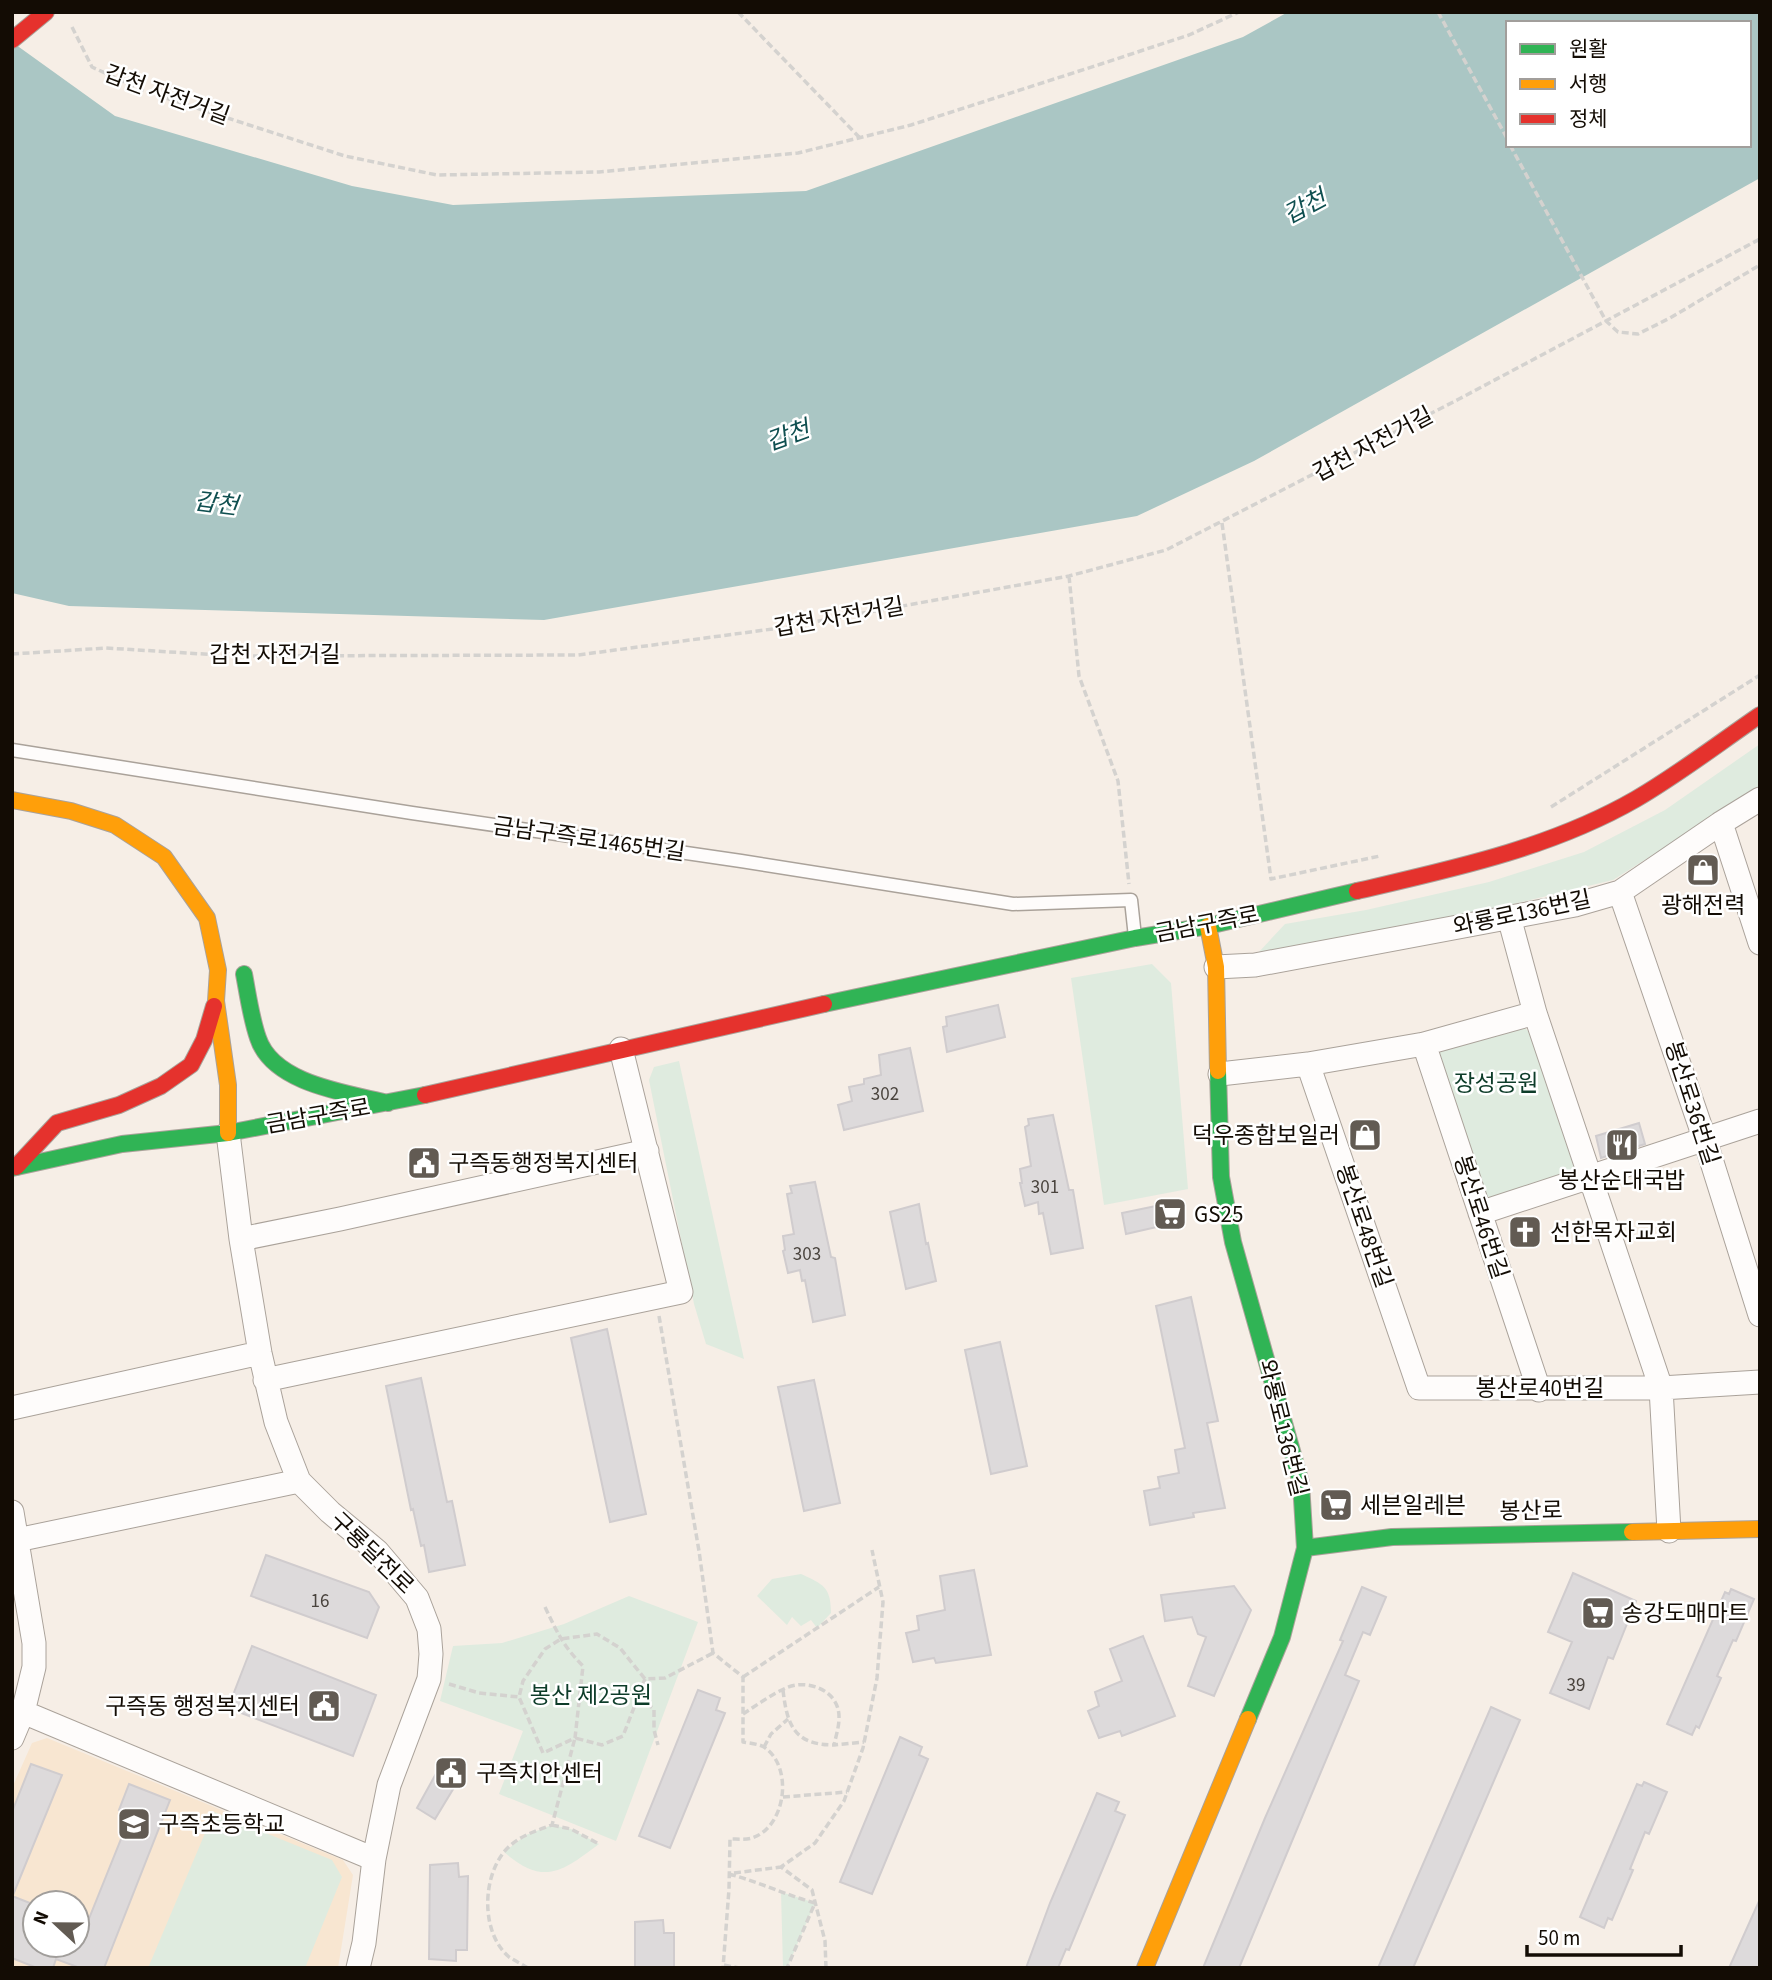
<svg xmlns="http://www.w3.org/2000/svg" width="1772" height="1980" font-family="'Source Sans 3','Noto Sans KR',sans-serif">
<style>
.built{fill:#f8e6d1;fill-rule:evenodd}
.green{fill:#dfebdf}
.water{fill:#aac6c4;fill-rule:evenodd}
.building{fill:#dddadb;stroke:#d0ccce;stroke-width:2}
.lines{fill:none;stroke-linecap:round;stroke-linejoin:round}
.lane-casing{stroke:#aaa29a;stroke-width:15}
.street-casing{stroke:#aaa29a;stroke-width:25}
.fast-casing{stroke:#aaa29a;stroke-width:18}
.slow-casing{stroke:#aaa29a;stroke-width:18}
.jam-casing{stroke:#aaa29a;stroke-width:18}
.path{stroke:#d4d2cf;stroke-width:3.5;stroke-dasharray:7 3.5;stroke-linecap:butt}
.lane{stroke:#fefcfb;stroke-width:12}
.street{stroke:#fefcfb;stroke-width:23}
.fast{stroke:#30b455;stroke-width:16}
.slow{stroke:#ff9f0a;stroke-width:16}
.jam{stroke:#e5322d;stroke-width:16}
.labels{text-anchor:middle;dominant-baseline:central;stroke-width:5;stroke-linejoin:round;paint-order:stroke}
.number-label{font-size:19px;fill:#49433d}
.street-label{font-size:23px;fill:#130c04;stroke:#fff}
.poi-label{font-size:23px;fill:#130c04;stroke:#fff;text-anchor:start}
.park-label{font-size:23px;fill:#0d3c29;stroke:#fff}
.water-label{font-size:24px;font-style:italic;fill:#0f4f50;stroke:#fff}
</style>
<rect width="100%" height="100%" fill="#f6eee6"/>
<!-- built -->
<path class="built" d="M47 1738 343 1860 353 1875 338 1968H12V1788L32 1743ZM35 1903H77V1945H35Z"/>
<!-- green -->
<path class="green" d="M1760 744V787L1613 880 1481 912 1258 953 1285 924 1366 910 1489 882 1584 852 1665 810Z
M1152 964 1171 983 1188 1189 1104 1205 1071 978Z
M1521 1024 1530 1033 1577 1168 1495 1200 1485 1195 1436 1055 1441 1046Z
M679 1061 744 1359 706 1344 694 1304 649 1080 654 1067Z
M801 1574C823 1584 831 1587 831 1613L817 1628 811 1620 801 1626 792 1617 787 1625 757 1596 772 1579Z
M629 1596 698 1622 616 1841 499 1794 523 1731 440 1701 453 1646 502 1643 564 1624Z
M214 1812 332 1860 342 1877 305 1968H148Z
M552 1825 571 1829 599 1844C563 1871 544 1887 504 1852L526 1835Z
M781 1892 815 1903 787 1968H783Z"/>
<!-- water -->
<path class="water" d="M1288 12H1760V178L1254 461 1137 516 544 620 69 606 12 593V42L115 116 352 186 453 205 806 191 1243 37ZM1508 23H1749V145H1508Z"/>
<!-- building -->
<path class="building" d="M998 1005 1005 1037 947 1052 943 1027 947 1026 946 1017Z
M910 1048 923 1111 844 1130 838 1105 852 1101 849 1087 864 1084V1079L881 1075 879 1055Z
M1053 1115 1069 1190H1073L1083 1248 1051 1254 1043 1213 1039 1214 1038 1202 1025 1206 1020 1183H1022L1020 1169 1031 1166 1025 1127 1029 1125 1028 1119Z
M1639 1123 1645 1144 1601 1158 1596 1136Z
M815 1182 831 1257 835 1258 845 1315 813 1322 805 1280 802 1281 800 1270 788 1273 783 1251 785 1250 783 1236 794 1234 787 1194 792 1193 790 1186Z
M1180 1201 1183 1221 1126 1234 1122 1213Z
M919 1204 926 1244 928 1243 936 1281 906 1289 890 1212Z
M1191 1297 1218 1421 1207 1423 1225 1508 1193 1513 1194 1517 1150 1525 1144 1491 1160 1488 1158 1477 1179 1473 1175 1450 1185 1448 1156 1306Z
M607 1329 646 1514 610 1522 571 1338Z
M1000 1342 1027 1466 991 1474 965 1350Z
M421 1378 447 1502 452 1501 465 1565 429 1572 424 1545 421 1546 413 1509 411 1510 386 1386Z
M814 1380 840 1503 804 1511 778 1387Z
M266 1555 369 1592 379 1607 367 1638 251 1596Z
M974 1570 991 1655 936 1663 934 1658 913 1662 906 1633 919 1630 917 1616 945 1610 940 1576Z
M1573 1573 1636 1601 1613 1659 1608 1657 1589 1709 1550 1693 1572 1642 1548 1632Z
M1234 1586 1251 1610 1214 1696 1188 1686 1206 1637 1198 1634 1192 1617 1165 1621 1161 1595Z
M1362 1587 1386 1597 1370 1635 1363 1632 1345 1675 1359 1681 1287 1853 1239 1968H1203L1265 1818 1343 1641 1340 1640Z
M1731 1589 1754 1599 1736 1641 1733 1640 1717 1676 1721 1678 1699 1728 1696 1726 1692 1735 1667 1724 1725 1592 1729 1594Z
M1143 1636 1175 1716 1122 1736 1120 1731 1099 1738 1088 1711 1099 1706 1095 1692 1122 1681 1110 1649Z
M252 1646 376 1695 353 1756 228 1708Z
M698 1690 720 1698 716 1710 725 1713 670 1848 639 1836Z
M1491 1707 1520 1720 1456 1869 1413 1968H1378Z
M900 1737 922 1747 919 1755 928 1759 872 1894 840 1882Z
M31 1764 62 1775 13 1895 12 1812Z
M438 1770 458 1781 435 1819 417 1808Z
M1644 1782 1667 1792 1649 1834 1645 1832 1630 1869 1633 1870 1612 1920 1608 1918 1604 1928 1580 1917 1637 1784 1642 1786Z
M129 1784 170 1800 104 1968H80L56 1959 53 1968H37L12 1958V1896L35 1905V1945H77V1923L86 1926 131 1814 119 1810Z
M1097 1793 1119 1802 1115 1811 1125 1815 1069 1950 1066 1949 1058 1968H1026L1050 1903Z
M458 1863 459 1877 468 1876 467 1950H456V1961L429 1959 430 1865Z
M1760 1899V1968H1729Z
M663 1920 664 1933H674V1968H635V1922Z"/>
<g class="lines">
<defs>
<path id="lane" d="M12 750 412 813 741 861 1013 904 1131 900 1135 937"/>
<path id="street" d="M1721 823 1760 943
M1620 892 1705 1140 1760 1315
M1509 917 1535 1013 1661 1388 1669 1531
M1216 967 1255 965 1575 905 1620 892 1721 823 1760 799
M1424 1044 1539 1390
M1308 1064 1419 1388H1661L1760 1382
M1220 1074 1308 1064 1424 1044 1535 1013
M228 1133 241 1239 260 1353 276 1422 299 1481 330 1512 377 1551 417 1598 429 1629 431 1654 429 1679 389 1785 374 1859 364 1943 358 1968
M1480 1213 1760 1121
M241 1239 340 1219 647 1151
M265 1380 681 1292 621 1049
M12 1408 260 1353
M12 1512 34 1643V1667L23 1712 12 1738
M17 1540 299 1481
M23 1712 374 1859"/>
<path id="fast" d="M244 974C248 995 251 1018 258 1038 273 1084 347 1093 388 1103
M824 1004 1135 938 1208 926 1357 891
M1218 1071 1221 1177 1233 1242 1301 1483 1305 1548 1282 1637 1248 1719
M12 1168 122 1144 228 1133 425 1095
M1305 1548 1392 1537 1632 1532"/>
<path id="slow" d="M12 800 71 811 115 825 164 857 207 918 218 970 216 1001 228 1085V1133
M1208 926 1216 967 1218 1071
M1632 1532 1760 1529
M1145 1968 1248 1719"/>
<path id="jam" d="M12 40 46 12
M1357 891C1452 869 1551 848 1636 799 1679 774 1719 743 1760 715
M425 1095 824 1004
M16 1167 57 1123 119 1105 161 1086 191 1065 204 1040 214 1006"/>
</defs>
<!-- lane casing -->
<use href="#lane" class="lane-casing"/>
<!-- street casing -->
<use href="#street" class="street-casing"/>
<!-- fast casing -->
<use href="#fast" class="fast-casing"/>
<!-- slow casing -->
<use href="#slow" class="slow-casing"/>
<!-- jam casing -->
<use href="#jam" class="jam-casing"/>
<!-- path -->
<path class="path" d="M738 12 860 138
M1438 12 1508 140
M72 27 92 67 144 91 345 156 437 175 599 172 798 153 911 125 1101 64 1189 35 1239 12
M1510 145 1606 321 1618 332 1638 334 1670 318 1760 265
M1222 523 1271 879 1380 856
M1069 576 1079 676 1118 781 1129 884
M12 654 106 648 235 656 578 655 780 628 1069 576 1166 550 1459 399 1760 239
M1551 807 1760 675
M659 1316 699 1551 713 1653 743 1677V1742C749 1743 759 1744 764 1747 794 1767 786 1827 752 1838 745 1840 737 1839 730 1839L729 1889 723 1968
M545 1607C557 1632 563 1646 583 1666L575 1738 543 1753 519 1697 523 1681 545 1649 561 1639 597 1634 620 1648 645 1679 665 1678 713 1653
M743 1677 879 1587
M449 1684 479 1693 519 1697
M783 1690C787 1726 795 1745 834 1745
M638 1697 654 1709V1730L658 1745
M743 1714C757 1705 772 1694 786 1688 808 1678 840 1691 839 1718 839 1727 836 1736 834 1745L864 1742
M764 1747 771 1734 788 1719
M783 1797 847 1792
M552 1825 571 1829 599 1844
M734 1873 781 1867
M729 1874C759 1882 786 1895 815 1903L787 1968
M724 1965 739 1968
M528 1968C522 1964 515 1961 509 1957 481 1933 482 1879 504 1852 516 1837 535 1831 552 1825L575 1738 602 1745 623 1736 645 1679
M826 1968 825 1941 812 1890 781 1867 815 1843 844 1801 863 1748 877 1678 883 1602 872 1550"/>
<!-- lane -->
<use href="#lane" class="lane"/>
<!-- street -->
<use href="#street" class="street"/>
<!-- fast -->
<use href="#fast" class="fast"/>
<!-- slow -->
<use href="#slow" class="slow"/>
<!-- jam -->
<use href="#jam" class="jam"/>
</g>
<!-- icons -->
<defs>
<symbol id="shop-square" viewBox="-11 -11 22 22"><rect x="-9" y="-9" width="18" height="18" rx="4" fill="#625b53" stroke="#fff"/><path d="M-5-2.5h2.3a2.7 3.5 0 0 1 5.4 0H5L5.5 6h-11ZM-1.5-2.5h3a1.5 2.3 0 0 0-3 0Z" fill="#fff"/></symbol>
<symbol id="restaurant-square" viewBox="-11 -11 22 22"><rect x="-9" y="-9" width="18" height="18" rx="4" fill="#625b53" stroke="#fff"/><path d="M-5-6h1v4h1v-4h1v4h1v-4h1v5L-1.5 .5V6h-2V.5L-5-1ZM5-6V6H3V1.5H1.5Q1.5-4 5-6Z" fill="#fff"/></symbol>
<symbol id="civic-square" viewBox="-11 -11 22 22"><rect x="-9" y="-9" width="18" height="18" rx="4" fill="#625b53" stroke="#fff"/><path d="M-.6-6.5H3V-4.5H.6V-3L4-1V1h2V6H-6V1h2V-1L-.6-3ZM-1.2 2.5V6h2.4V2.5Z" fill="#fff"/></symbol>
<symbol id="supermarket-square" viewBox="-11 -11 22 22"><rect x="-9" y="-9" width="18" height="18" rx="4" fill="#625b53" stroke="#fff"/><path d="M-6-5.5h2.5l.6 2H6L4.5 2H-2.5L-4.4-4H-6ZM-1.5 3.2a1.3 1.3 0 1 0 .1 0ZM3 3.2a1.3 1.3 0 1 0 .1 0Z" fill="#fff"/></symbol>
<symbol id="church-square" viewBox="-11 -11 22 22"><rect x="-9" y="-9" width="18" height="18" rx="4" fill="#625b53" stroke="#fff"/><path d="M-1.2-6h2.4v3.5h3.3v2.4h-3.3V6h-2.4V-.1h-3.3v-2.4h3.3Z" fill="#fff"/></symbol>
<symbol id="school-square" viewBox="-11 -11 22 22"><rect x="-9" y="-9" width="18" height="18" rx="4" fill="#625b53" stroke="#fff"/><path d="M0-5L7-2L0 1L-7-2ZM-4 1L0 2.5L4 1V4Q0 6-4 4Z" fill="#fff"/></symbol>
</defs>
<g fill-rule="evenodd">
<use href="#shop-square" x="1684" y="851" width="38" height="38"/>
<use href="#shop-square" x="1346" y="1116" width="38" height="38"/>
<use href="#restaurant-square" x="1603" y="1126" width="38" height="38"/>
<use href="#civic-square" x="405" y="1144" width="38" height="38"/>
<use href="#supermarket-square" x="1151" y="1195" width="38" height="38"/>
<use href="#church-square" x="1506" y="1213" width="38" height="38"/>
<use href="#supermarket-square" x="1317" y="1486" width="38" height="38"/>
<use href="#supermarket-square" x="1579" y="1594" width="38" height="38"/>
<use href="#civic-square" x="305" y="1687" width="38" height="38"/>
<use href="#civic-square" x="432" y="1754" width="38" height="38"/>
<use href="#school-square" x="115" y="1805" width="38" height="38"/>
</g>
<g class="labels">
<!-- number labels -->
<g class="number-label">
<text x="885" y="1094">302</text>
<text x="1045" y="1187">301</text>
<text x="807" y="1254">303</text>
<text x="320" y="1601">16</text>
<text x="1576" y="1685">39</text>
</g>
<!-- street labels -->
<g class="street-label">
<text transform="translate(167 95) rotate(20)">갑천 자전거길</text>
<text transform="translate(1373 444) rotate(-28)">갑천 자전거길</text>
<text transform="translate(839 617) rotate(-10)">갑천 자전거길</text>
<text x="275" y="654">갑천 자전거길</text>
<text transform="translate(589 839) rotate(8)">금남구즉로1465번길</text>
<text transform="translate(1522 913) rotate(-12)">와룡로136번길</text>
<text transform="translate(1207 924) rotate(-11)">금남구즉로</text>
<text transform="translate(1692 1103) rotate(72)">봉산로36번길</text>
<text transform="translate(318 1116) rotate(-10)">금남구즉로</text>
<text transform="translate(1481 1217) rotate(72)">봉산로46번길</text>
<text transform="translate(1364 1226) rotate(71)">봉산로48번길</text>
<text x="1540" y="1388">봉산로40번길</text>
<text transform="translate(1283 1428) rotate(76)">와룡로136번길</text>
<text transform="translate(1531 1511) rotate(-1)">봉산로</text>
<text transform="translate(372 1553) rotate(44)">구룡달전로</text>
</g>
<!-- poi labels -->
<g class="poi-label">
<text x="1703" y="905" text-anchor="middle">광해전력</text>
<text x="1340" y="1135" text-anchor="end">덕우종합보일러</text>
<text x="448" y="1163">구즉동행정복지센터</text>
<text x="1622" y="1180" text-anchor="middle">봉산순대국밥</text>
<text x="1194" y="1214">GS25</text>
<text x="1550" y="1232">선한목자교회</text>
<text x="1360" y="1505">세븐일레븐</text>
<text x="1622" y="1613">송강도매마트</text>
<text x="300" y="1706" text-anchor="end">구즉동 행정복지센터</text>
<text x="476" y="1773">구즉치안센터</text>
<text x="158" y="1824">구즉초등학교</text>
</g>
<!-- park labels -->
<g class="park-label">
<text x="1496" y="1083">장성공원</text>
<text x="591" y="1695">봉산 제2공원</text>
</g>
<!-- water labels -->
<g class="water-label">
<text transform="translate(1305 207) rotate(-28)">갑천</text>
<text transform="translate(788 436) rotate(-20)">갑천</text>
<text transform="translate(216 504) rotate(7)">갑천</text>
</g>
</g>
<!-- border -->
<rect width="1772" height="1980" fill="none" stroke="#130c04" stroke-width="28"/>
<!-- legend -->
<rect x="1506" y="21" width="245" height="126" fill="#ffffff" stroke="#a19e9b" stroke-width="2"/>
<rect x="1520" y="44" width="35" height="10" fill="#30b455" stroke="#a19e9b" stroke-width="2"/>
<text x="1569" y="56" font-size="21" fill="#130c04">원활</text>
<rect x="1520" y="79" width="35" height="10" fill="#ff9f0a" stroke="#a19e9b" stroke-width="2"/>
<text x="1569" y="91" font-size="21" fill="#130c04">서행</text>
<rect x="1520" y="114" width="35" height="10" fill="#e5322d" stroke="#a19e9b" stroke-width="2"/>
<text x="1569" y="126" font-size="21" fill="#130c04">정체</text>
<!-- north arrow -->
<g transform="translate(56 1924) rotate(292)"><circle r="33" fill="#ffffff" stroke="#a19e9b" stroke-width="2"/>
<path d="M0-5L12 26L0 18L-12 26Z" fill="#625b53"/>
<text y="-10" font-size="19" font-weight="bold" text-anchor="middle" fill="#130c04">N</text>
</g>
<!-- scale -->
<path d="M1527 1945v10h154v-10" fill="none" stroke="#130c04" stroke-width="3.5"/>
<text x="1538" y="1945" font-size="21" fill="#130c04" stroke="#ffffff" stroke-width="5" paint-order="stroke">50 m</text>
</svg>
